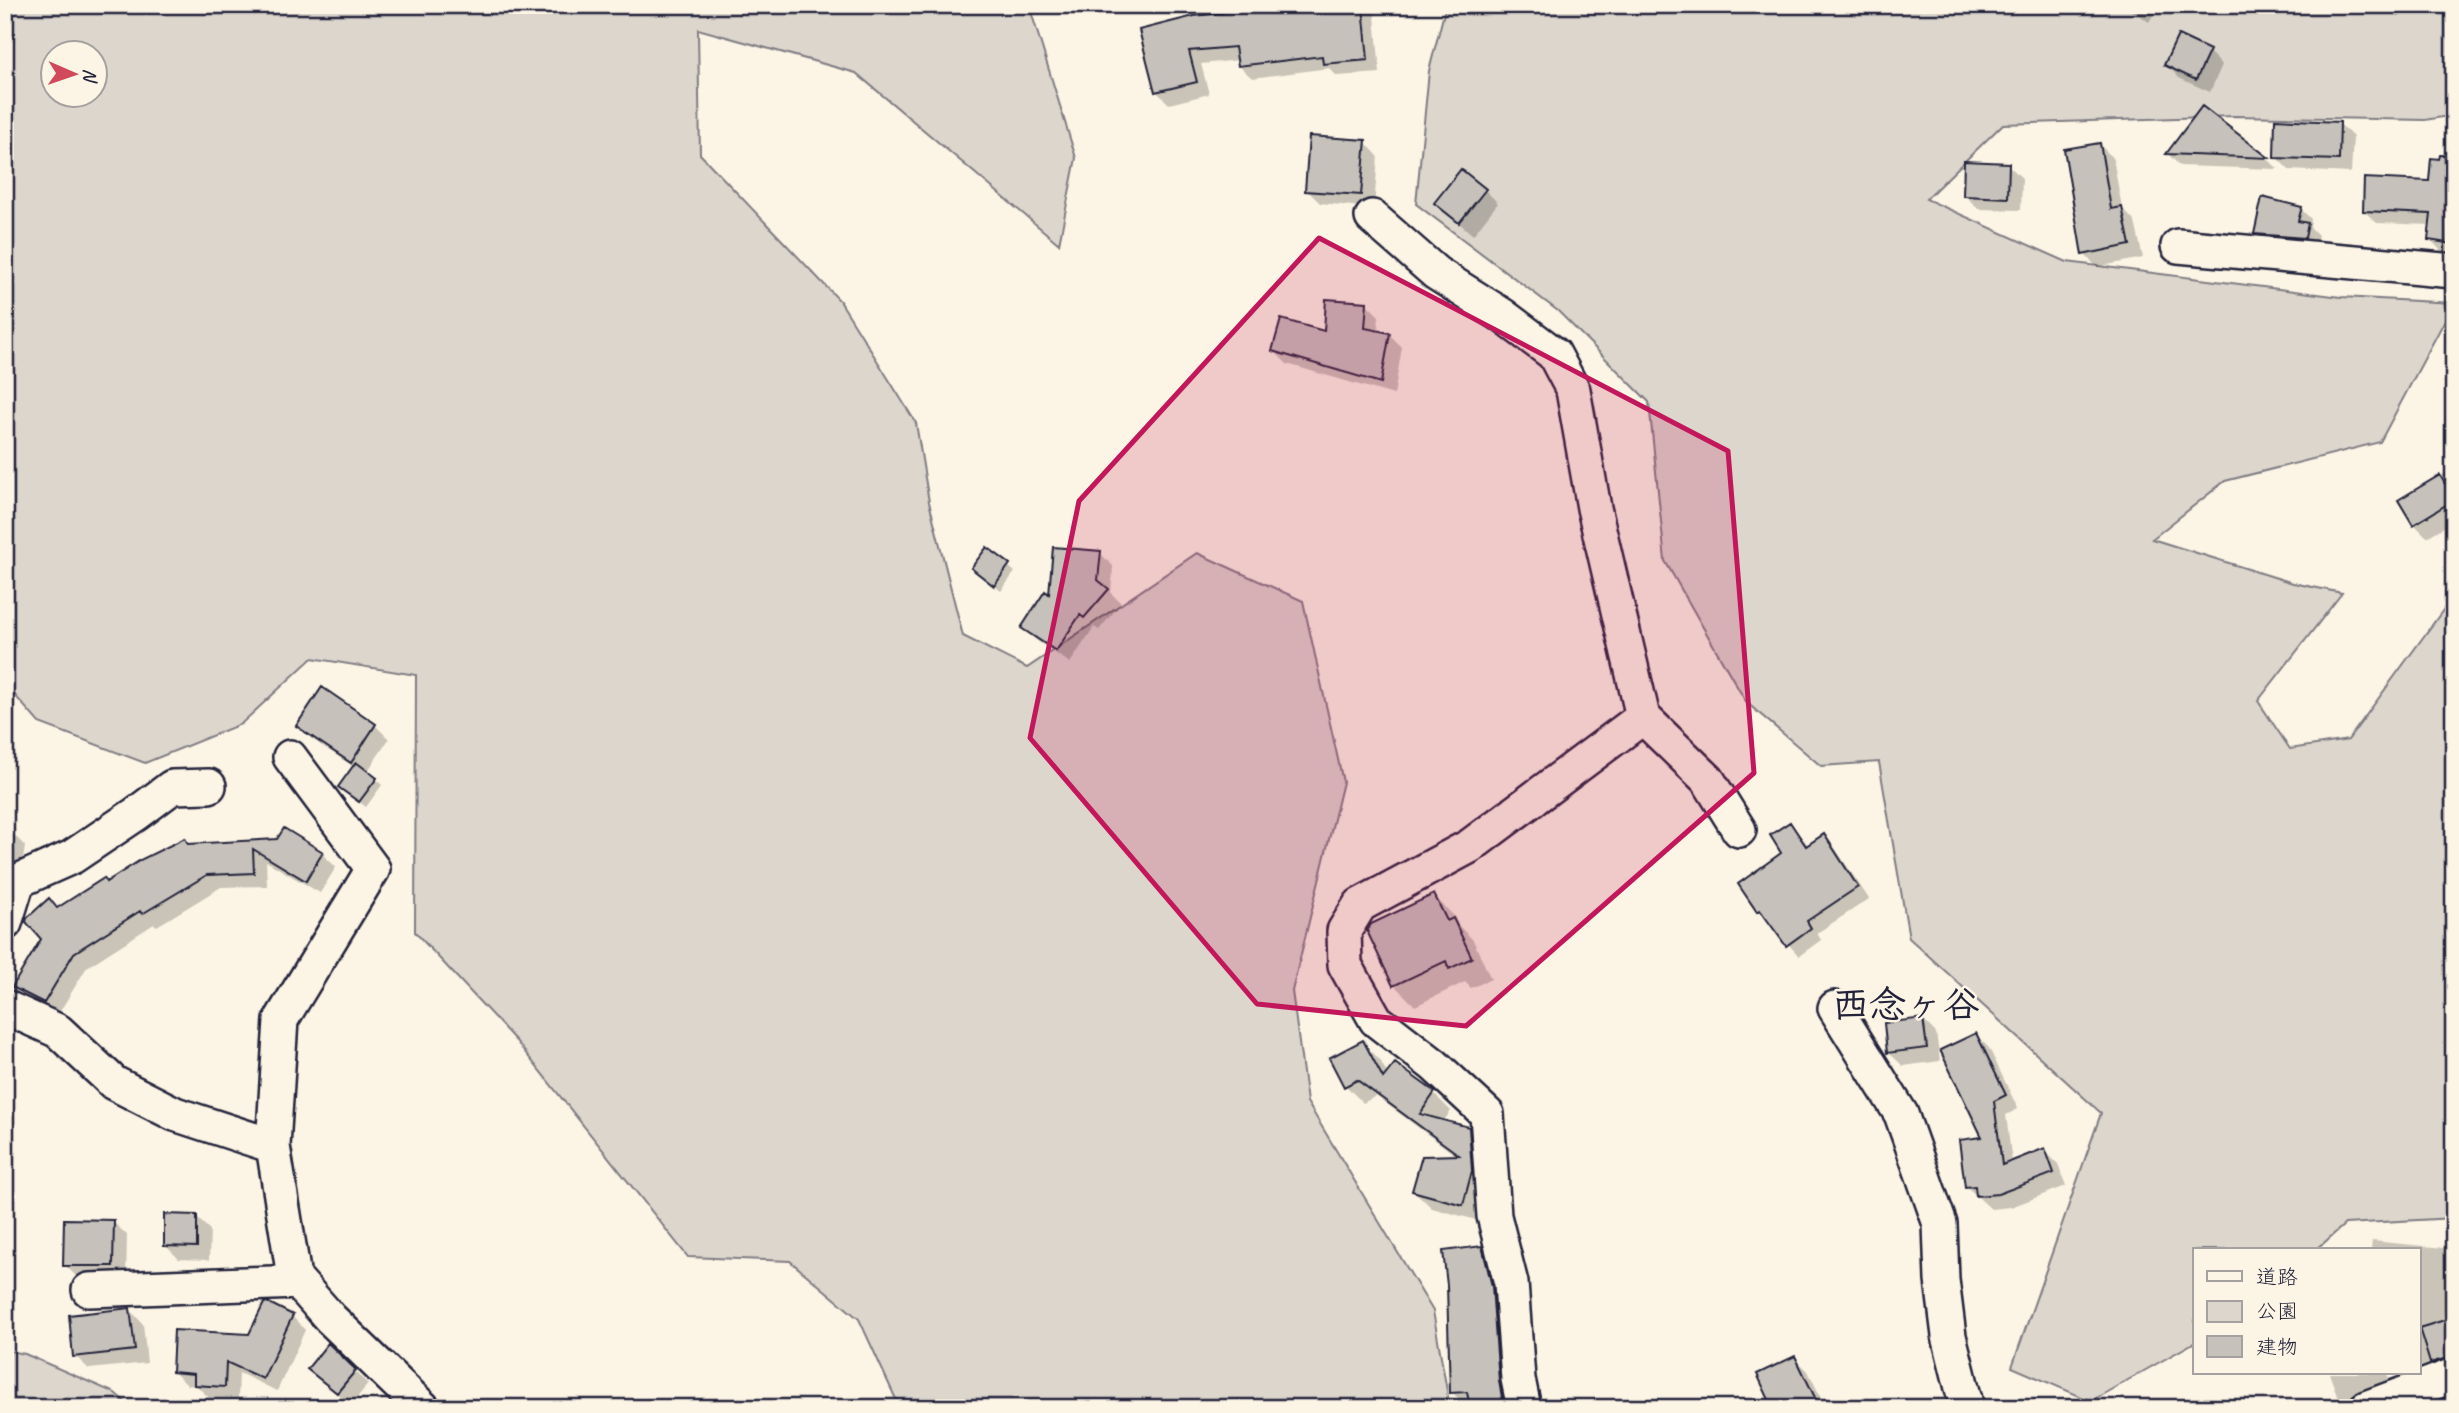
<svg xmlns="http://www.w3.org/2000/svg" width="2459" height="1413" font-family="Caveat,'Klee One',sans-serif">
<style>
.green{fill:#dcd6cc;stroke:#7f7c84;stroke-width:2;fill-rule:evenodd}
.shadow{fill:#0003}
.building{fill:#c6c1bb;stroke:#22223b;stroke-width:2}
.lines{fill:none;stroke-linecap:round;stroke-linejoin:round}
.street-casing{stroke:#22223b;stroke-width:38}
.street{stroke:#fcf5e5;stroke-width:33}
.marked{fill:#c2185b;fill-opacity:0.2;stroke:#c2185b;stroke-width:5;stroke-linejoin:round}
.labels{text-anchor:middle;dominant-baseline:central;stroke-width:5;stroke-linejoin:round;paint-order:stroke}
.neighbourhood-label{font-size:37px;font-weight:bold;fill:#22223b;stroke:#fcf5e5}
</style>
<rect width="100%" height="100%" fill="#fcf5e5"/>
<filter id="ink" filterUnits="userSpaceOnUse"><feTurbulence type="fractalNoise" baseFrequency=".0143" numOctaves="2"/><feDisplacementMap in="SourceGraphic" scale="14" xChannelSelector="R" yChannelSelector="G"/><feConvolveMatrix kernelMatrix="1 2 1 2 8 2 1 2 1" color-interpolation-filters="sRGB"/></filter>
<g filter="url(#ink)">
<!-- green -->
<path class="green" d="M5 5H1029L1076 158 1059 244 856 73 698 29 700 154 840 301 916 423 929 502 963 636 1027 668 1197 553 1303 601 1343 782 1292 991 1307 1102 1433 1311 1450 1408H900L859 1319 790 1261 688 1257 516 1041 415 932 416 675 312 658 241 724 145 763 39 723 5 684ZM52 52H94V94H52Z
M1446 5H2454V115L2425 120 2235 116 2003 124 1926 199 2067 262 2341 297 2454 303 2380 442 2225 481 2152 539 2293 583 2342 593 2258 701 2290 749 2348 740 2454 595V1218L2345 1224 2316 1250H2195V1342L2091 1401 2012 1367 2101 1113 1909 938 1879 762 1821 766 1746 702 1665 561 1649 402 1558 311 1416 204 1429 71Z
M5 1350 25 1354 115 1393 132 1408H5Z"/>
<!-- shadow -->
<path class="shadow" d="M1270 5H1374L1380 73 1337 76 1329 68 1252 78 1239 66V60L1201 64 1209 94 1169 104 1156 91 1141 31Z
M2123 5H2159L2149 22Z
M2209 52 2222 65 2210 92 2179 78 2166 64Z
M2202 109 2268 159 2278 169 2180 166 2168 154Z
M2339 123 2353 137 2351 173 2289 170 2276 157Z
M1365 142 1378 156 1374 208 1320 203 1307 190Z
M2100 145 2113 158 2122 208 2135 222 2143 258 2097 267 2084 254Z
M2454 162V254L2442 252 2430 239 2432 225 2377 223 2364 211 2431 182Z
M2008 165 2022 178 2021 210 1978 209 1965 195Z
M1485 190 1498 203 1473 235 1436 203Z
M2301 209 2311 219 2310 227 2318 235 2315 248 2267 244 2256 233Z
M1366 303 1379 316 1378 332 1389 334 1402 347 1394 395 1287 364 1274 351 1325 333Z
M2454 467V521L2427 537 2414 524 2437 479Z
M988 549 1015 572 1001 591 979 574Z
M1100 553 1113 566 1111 593 1121 603 1099 630 1094 627 1070 663 1037 641 1023 628 1050 597Z
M322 689 375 725 389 739 367 772 382 785 366 807 340 787 354 767 312 739 298 726Z
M1790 824 1809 846 1824 836 1835 848 1869 899 1817 933 1821 940 1799 956 1759 911 1784 854Z
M5 831 11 832 25 846 20 879 5 913Z
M284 831 322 854 336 867 320 893 266 861 267 886 221 887 157 926 154 924 87 967 57 1016 28 1000 15 987 58 910 184 840 190 845 278 841Z
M1434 896 1454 916 1459 926 1473 940 1491 979 1471 988 1465 982 1415 1006 1394 985 1369 931Z
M1923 1020 1936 1033 1940 1061 1903 1066 1889 1053Z
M1976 1035 1989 1048 2018 1109 2006 1115 2012 1163 2044 1150 2058 1164 2066 1186 2011 1207 1991 1209 1967 1187 1984 1138Z
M1363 1043 1380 1060 1388 1075 1395 1065 1434 1094 1451 1111 1443 1122 1468 1129 1485 1147 1480 1221 1432 1208 1414 1191 1458 1157 1376 1096 1363 1103 1346 1086Z
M196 1217 210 1230 209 1260 179 1259 165 1245Z
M113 1222 127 1235 126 1279 78 1278 65 1265Z
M2372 1241 2454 1249V1279H2447L2443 1323 2448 1321 2454 1327V1372L2432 1380 2419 1364V1250H2371Z
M1481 1248 1499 1265 1517 1408H1468L1452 1392Z
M130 1310 143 1324 147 1363 89 1369 75 1356Z
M292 1316 305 1330 277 1391 239 1373 238 1399 209 1398 197 1386 187 1385 174 1372Z
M328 1345 368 1384 351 1405 309 1369Z
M1795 1358 1808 1371 1826 1408H1778L1771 1401Z
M2329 1373H2387L2394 1393 2350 1408 2337 1395Z"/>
<!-- building -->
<path class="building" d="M1256 5H1297L1298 12 1363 6 1368 60 1323 64 1322 56 1238 66 1235 47 1189 51 1197 82 1155 92 1139 30 1194 16 1231 12 1230 9Z
M2178 35 2210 50 2196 80 2164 65Z
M2202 106 2269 158 2166 154Z
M2275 119 2340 122 2339 160 2274 158Z
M1309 136 1366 140 1361 195 1305 191Z
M2100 143 2111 209 2122 207 2130 245 2082 255 2064 149Z
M2440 155 2454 156V244L2428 240 2431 214 2363 211 2364 178 2429 181 2431 158 2439 159Z
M1964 161 2009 163 2008 198 1963 196Z
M1461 169 1486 189 1459 223 1434 203Z
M2262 197 2302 207 2298 221 2308 223 2305 238 2254 234Z
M1326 299 1367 302 1365 328 1390 333 1381 383 1272 351 1281 319 1324 331Z
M2440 475 2454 500 2413 525 2398 500Z
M987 547 1010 564 994 586 971 568Z
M1053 547 1101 551 1098 580 1109 589 1084 618 1080 615 1056 651 1021 628 1045 591 1049 594Z
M322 687 376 724 351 763 296 726Z
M356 762 377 778 359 802 338 787Z
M1790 822 1806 846 1824 834 1858 887 1807 921 1811 928 1786 946 1760 910 1757 912 1738 884 1781 853 1770 835Z
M284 828 323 852 306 881 253 849 254 873 207 875 142 914 140 911 74 953 44 1003 12 987 41 939 26 922 27 918 49 898 57 908 104 878 106 882 142 859 185 838 188 844 277 839Z
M1434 894 1447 921 1453 918 1472 958 1449 969 1446 961 1393 986 1367 931 1371 924Z
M1923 1018 1927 1048 1887 1053 1884 1023Z
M1976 1033 2006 1095 1994 1101 2002 1165 2045 1148 2054 1173 1998 1194 1976 1196 1975 1186 1965 1187 1959 1140 1982 1137 1940 1050Z
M1363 1040 1383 1078 1395 1063 1435 1092 1420 1114 1469 1127 1472 1171 1463 1205 1412 1191 1422 1156 1459 1155 1357 1080 1344 1087 1329 1058Z
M164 1214 197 1215V1247L164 1246Z
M64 1219 114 1220 113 1266H63Z
M1482 1246 1492 1286 1499 1381 1504 1408H1470L1467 1392 1450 1393 1447 1285 1443 1251Z
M267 1302 293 1315 263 1379 226 1362 225 1387 194 1385V1374L172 1372 174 1330 249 1334 264 1303Z
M130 1308 135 1350 73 1357 69 1315Z
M2448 1319 2454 1338V1356L2430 1363 2419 1328Z
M328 1343 356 1370 337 1393 307 1369Z
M1795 1356 1820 1408H1778L1774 1400 1770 1402 1757 1374Z"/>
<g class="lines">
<defs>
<path id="street" d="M1372 217 1436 273 1502 315 1554 354 1573 390 1594 508 1643 717 1708 780 1739 830
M2178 246 2454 271
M290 757 373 869 281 1020 273 1146 294 1277 331 1319 423 1408
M5 923 18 881 72 857 136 814 172 787 209 786
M5 1007 58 1031 114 1083 175 1114 273 1146
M1835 1008 1901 1114 1940 1224 1942 1280 1949 1336 1967 1408
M89 1290 298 1282
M1524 1408 1518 1379 1511 1283 1494 1216 1487 1114 1434 1065 1376 1020 1345 965 1344 931 1360 905 1470 846 1643 717
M2366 1408 2454 1375"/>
</defs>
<!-- street casing -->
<use href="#street" class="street-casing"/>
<!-- street -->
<use href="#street" class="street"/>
</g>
</g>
<!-- marked area -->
<path class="marked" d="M1319 238 1728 451 1754 773 1466 1026 1257 1004 1030 738 1079 501Z"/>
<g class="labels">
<!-- neighbourhood labels -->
<g class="neighbourhood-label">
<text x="1906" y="1004">西念ヶ谷</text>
</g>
</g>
<!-- margin -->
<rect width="2459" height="1413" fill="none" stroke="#fcf5e5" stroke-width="28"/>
<rect x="14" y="14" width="2431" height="1385" fill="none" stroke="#22223b" stroke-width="2.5" filter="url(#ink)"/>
<!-- legend -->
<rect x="2193" y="1248" width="228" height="126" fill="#fcf5e5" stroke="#a5a1a1" stroke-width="2"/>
<rect x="2207" y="1271" width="35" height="10" fill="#fcf5e5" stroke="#a5a1a1" stroke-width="2"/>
<text x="2256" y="1284" font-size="21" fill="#22223b">道路</text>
<rect x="2207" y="1301" width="35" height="21" fill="#dcd6cc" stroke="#a5a1a1" stroke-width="2"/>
<text x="2256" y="1318" font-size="21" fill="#22223b">公園</text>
<rect x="2207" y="1336" width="35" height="21" fill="#c6c1bb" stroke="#a5a1a1" stroke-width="2"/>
<text x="2256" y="1354" font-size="21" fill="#22223b">建物</text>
<!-- north arrow -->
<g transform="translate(74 74) rotate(92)"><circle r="33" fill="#fcf5e5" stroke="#a5a1a1" stroke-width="2"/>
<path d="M0-5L12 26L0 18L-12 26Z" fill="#d1495b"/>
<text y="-10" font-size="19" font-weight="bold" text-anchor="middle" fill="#22223b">N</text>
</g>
</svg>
